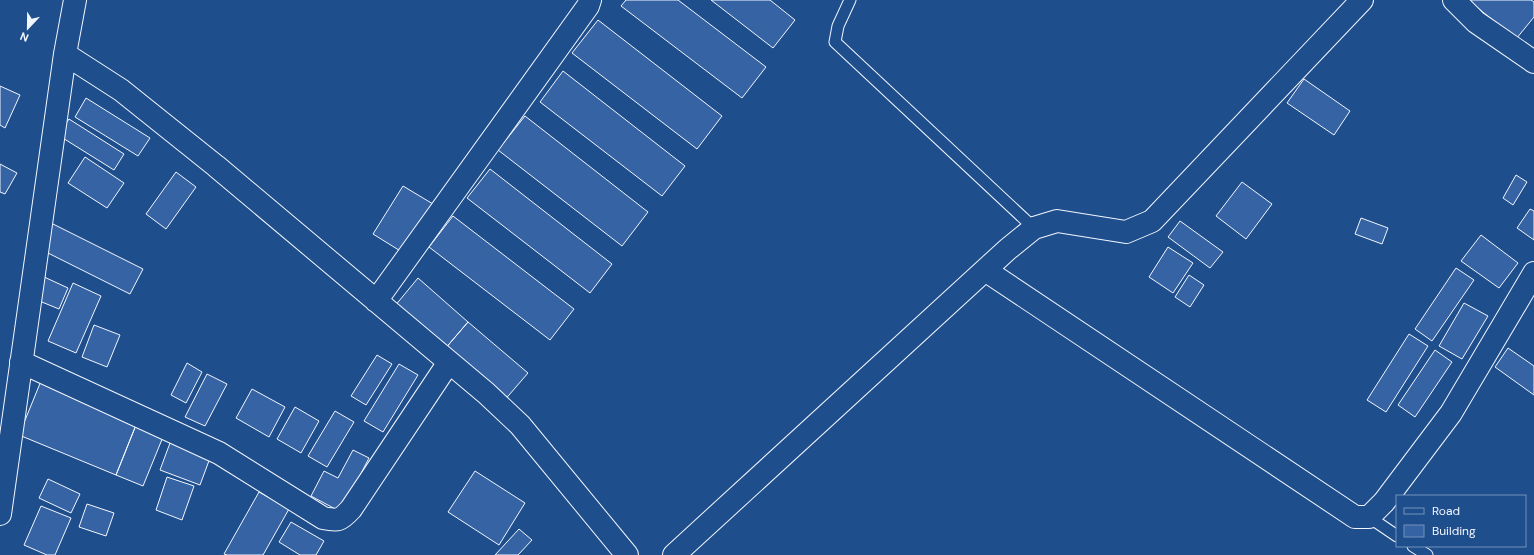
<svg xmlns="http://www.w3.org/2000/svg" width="1534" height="555" font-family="'DM Sans',sans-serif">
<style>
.building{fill:#3563a3;stroke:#f2f6ff}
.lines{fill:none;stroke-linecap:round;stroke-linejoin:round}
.service-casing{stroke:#f2f6ff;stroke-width:13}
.minor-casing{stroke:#f2f6ff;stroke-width:24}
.service{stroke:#1f4e8c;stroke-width:11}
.minor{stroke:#1f4e8c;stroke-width:22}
</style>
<rect width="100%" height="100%" fill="#1f4e8c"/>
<!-- building -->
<path class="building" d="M626 0H678L766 67 742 98 621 6Z
M711 0H770L795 20 773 48Z
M1468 0H1531L1534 2V17L1516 39Z
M598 20 722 116 697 149 572 53Z
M563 71 685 166 662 196 540 102Z
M1304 79 1350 111 1334 135 1287 103Z
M0 86 20 95 5 128 0 125Z
M86 98 150 138 138 156 75 117Z
M525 116 648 212 622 246 498 150Z
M69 119 124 154 114 170 58 135Z
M85 157 124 183 107 208 68 183Z
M0 164 17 173 5 194 0 192Z
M490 169 612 264 590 293 467 198Z
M176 172 196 187 166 229 146 214Z
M1516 175 1527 182 1513 205 1503 198Z
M1242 182 1272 204 1246 239 1216 216Z
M403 186 433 204 402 252 373 234Z
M1530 209 1534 211V240L1517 228Z
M453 216 574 309 550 340 429 247Z
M1361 218 1388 228 1382 244 1355 234Z
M1180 221 1223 252 1210 268 1168 237Z
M51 223 143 269 130 294 38 248Z
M1481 235 1518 263 1499 288 1461 261Z
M1168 247 1193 263 1173 293 1149 277Z
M1456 268 1474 280 1432 341 1415 329Z
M1189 275 1204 285 1190 307 1175 297Z
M42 276 68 288 59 309 32 298Z
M418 278 468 322 444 350 394 307Z
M73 283 101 296 76 353 48 341Z
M1464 303 1488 316 1462 359 1439 346Z
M468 322 528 373 503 402 444 350Z
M94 325 120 335 107 367 82 357Z
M1409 334 1428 346 1386 412 1367 400Z
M1508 348 1534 366V395L1495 367Z
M1435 350 1452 362 1415 417 1398 405Z
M377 355 392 364 366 405 351 396Z
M187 363 202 372 186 403 171 395Z
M399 364 418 375 383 432 364 421Z
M207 374 227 384 205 426 185 417Z
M41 381 138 420 116 475 19 435Z
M252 389 285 407 269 437 236 418Z
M295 407 319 421 301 453 277 439Z
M335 411 354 422 327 467 308 456Z
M138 420 165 432 143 486 116 475Z
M170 443 210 458 200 485 160 470Z
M353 450 369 458 341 512 311 496 324 471 338 478Z
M475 471 525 503 499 545 448 512Z
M167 477 194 486 182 520 156 510Z
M48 479 80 494 71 513 39 498Z
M259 492 289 509 263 555H227L224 554Z
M87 504 114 513 106 536 79 527Z
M41 506 71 518 55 555H47L24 545Z
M291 522 324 541 316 555H300L279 542Z
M519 529 532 540 518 555H495Z"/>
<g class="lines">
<defs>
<path id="service" d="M850 0 838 26 835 42 1034 228
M1369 517 1397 536
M1413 546 1427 555"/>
<path id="minor" d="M1454 0 1476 22 1534 62
M65 54 121 90 216 166 486 393 520 425 627 555
M985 270 1355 517H1369L1384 502 1451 413 1534 273
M376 301 588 6 590 0
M21 362 219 453 323 518C338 521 340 521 351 509L449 362
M0 514 65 54 75 0
M674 555 1008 249 1034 228 1057 221 1126 232 1152 221 1362 0"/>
</defs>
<!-- service casing -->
<use href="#service" class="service-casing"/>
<!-- minor casing -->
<use href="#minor" class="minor-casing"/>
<!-- service -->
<use href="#service" class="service"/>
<!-- minor -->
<use href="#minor" class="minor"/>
</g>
<!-- legend -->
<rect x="1396" y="495" width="130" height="52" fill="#1f4e8c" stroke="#7391ba"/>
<rect x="1404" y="508" width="20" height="6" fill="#1f4e8c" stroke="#7391ba"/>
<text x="1432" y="515" font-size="12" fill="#f2f6ff">Road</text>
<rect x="1404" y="525" width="20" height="12" fill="#3563a3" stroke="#7391ba"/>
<text x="1432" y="535" font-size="12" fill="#f2f6ff">Building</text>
<!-- north arrow -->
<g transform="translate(28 28) rotate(202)" stroke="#1f4e8c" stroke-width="3" paint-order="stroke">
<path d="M0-3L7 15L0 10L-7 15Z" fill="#f2f6ff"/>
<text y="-6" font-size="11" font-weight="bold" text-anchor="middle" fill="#f2f6ff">N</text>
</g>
</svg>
